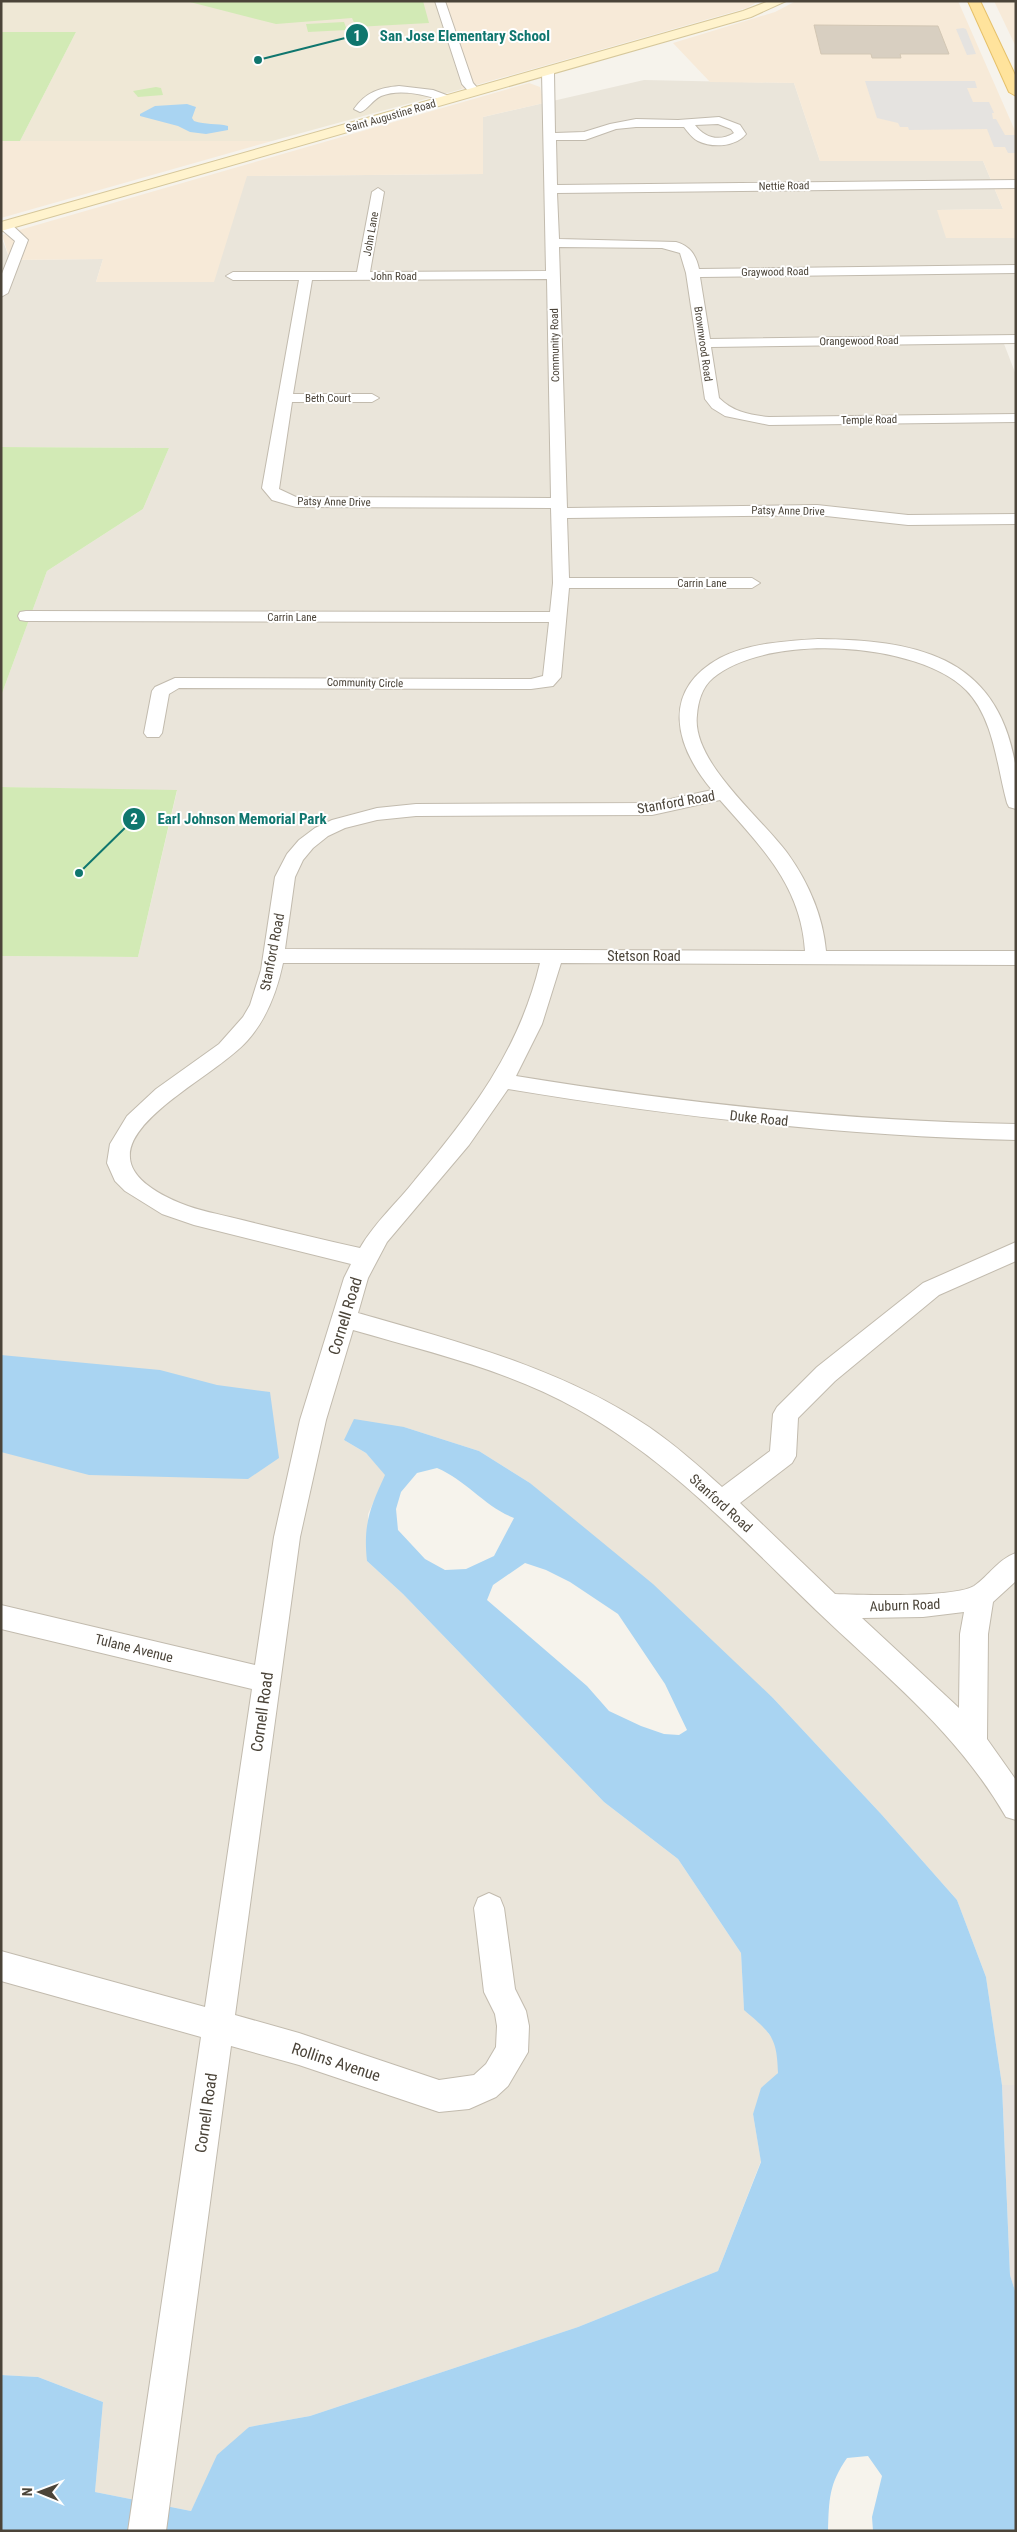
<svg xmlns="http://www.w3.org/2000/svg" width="1017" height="2532" font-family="'Roboto Condensed',sans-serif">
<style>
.residential{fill:#eae5da}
.commercial{fill:#f7ead8}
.industrial{fill:#e6e2dd}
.education{fill:#efe8d6}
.green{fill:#d2eab5}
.parking{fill:#e5e3e0}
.water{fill:#a9d4f2;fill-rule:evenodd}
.building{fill:#d8cfc1;stroke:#d3c7b4}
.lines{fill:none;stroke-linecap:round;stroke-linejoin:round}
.street-casing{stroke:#c2bbae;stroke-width:2}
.secondary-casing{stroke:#d6c79b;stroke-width:2}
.primary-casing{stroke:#e6c16a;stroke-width:2}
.street{fill:#fff;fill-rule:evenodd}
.secondary{fill:#fff3cd;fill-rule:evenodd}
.primary{fill:#ffe39c;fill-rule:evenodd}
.labels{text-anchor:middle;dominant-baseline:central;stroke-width:4;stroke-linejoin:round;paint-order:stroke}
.far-street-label{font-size:11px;fill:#4b4439;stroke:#fff}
.street-label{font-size:14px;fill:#4b4439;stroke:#fff}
.near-street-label{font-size:16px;fill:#4b4439;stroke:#fff}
.leader{fill:none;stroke:#0f766e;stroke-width:2}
.callout-dot{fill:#0f766e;stroke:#fff;stroke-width:2}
.mark-label{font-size:15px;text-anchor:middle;font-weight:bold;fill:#fff}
.callout-label{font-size:15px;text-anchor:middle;font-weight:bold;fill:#0f766e;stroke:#fff;stroke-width:4;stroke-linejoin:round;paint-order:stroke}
</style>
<rect width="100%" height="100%" fill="#f6f3ec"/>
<!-- residential -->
<path class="residential" d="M644 80 794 83 820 161H983L1003 209 938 210 947 238H1016V336H1001L1016 375V2085H1002L986 1977 957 1900 882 1815 773 1698 530 1483 479 1451 404 1427 344 1440 366 1453 386 1475 368 1514 367 1561 403 1594 604 1802 678 1859 741 1953 744 2009 764 2027 778 2047V2073L753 2114 761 2161 718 2271 578 2327 310 2416 249 2427 201 2491 191 2511 95 2492 103 2402 38 2377 1 2375V956L138 957 177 791 1 787V696L47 571 143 509 169 448 1 447V236L10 260 103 259 96 282 246 176 483 174V117Z"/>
<!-- commercial -->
<path class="commercial" d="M436 1H759L747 8 462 89Z
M796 1H958L1016 133V238H946L937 210 1003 209 983 161H820L794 83 710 82 673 43 775 12Z
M994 1H1016V47Z
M529 83 540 87 544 103 483 117V174L247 176 214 282H96L103 259 10 260 2 235Z
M1 141H272L1 218Z"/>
<!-- industrial -->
<path class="industrial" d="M1002 2085H1016V2294L1010 2275Z"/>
<!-- education -->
<path class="education" d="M1 1H436L462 89 272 141H20L76 32H1Z"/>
<!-- green -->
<path class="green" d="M186 1H423L429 23 356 27 352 18 276 24Z
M344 22 347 30 308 32 306 24Z
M1 32H76L20 141H1Z
M156 87 161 88 163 95 138 97 133 91Z
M1 447 169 448 143 509 47 571 1 696Z
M1 787 177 790 138 957 1 956Z"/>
<!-- parking -->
<path class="parking" d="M963 28 966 29 976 54 967 55 956 29Z
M865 81H975L977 88H967L973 102H989L994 113H992L993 119H996L1005 135H1015L1016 153H1008L1005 147H994L987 129 909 130 908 127H900L898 123 877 118Z"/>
<!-- water -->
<path class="water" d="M187 104 196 107 192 118 194 121C205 125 217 123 228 126V130L206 134 190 132 178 126 140 116V114L155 106Z
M1 1355 160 1370 217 1385 270 1392 279 1458 248 1479 89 1475 1 1452Z
M354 1419 404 1427 479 1451 530 1483 653 1584 773 1698 882 1815 957 1900 986 1977 1002 2085 1010 2275 1016 2294V2531H873L872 2517 882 2476 868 2456 847 2458C829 2484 829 2499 828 2531H1V2375L38 2377 103 2402 95 2492 191 2511 217 2455 249 2427 310 2416 578 2327 718 2271 761 2162 753 2114 761 2088 778 2073C777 2037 771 2033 744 2010L741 1953 678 1859 604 1802 403 1594 367 1561C363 1524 370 1508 385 1475L366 1453 344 1440ZM437 1468C466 1480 485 1507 514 1518L494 1556 466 1569 445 1570 425 1559 398 1530 396 1509 401 1492 417 1473ZM525 1563 546 1570 570 1582 618 1614 665 1684 687 1730 679 1735 664 1734 641 1726 609 1711 587 1686 487 1600 493 1585Z"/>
<!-- building -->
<path class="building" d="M814 25 938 26 949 54H900L901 58H872L871 54H821Z"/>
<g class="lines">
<defs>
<path id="street" d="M435 1H445L473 83 481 92 479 94H471L462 84Z
M548 69 554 72 555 133 584 132 610 124 636 119 678 120 719 117 740 125 746 134C736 147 712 148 698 141 692 138 688 132 684 127H636L616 129 585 140H556L557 185 1016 180V188L557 193 559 239 676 242C690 246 696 255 699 269L1016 265V273L700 277 710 339 1016 335V343L711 347 719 398C733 412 750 415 769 417L1016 414V422L769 425 725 416 712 408 705 399 686 273 680 253 662 248 559 247 567 508 817 505 908 515 1016 514V524L908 525 817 515 567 518 569 578H752L760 583 752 588H569L561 677 553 686 531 689 179 688 169 694 162 733 159 737H147L144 733 152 691 155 687 175 678 531 679 543 676 549 622 26 621 20 620 18 616 20 612 26 611 550 612 553 583 551 508 296 507 272 500 262 488 299 280H233L226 276 233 272H357L372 192 378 188 384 192 370 272 546 271 542 72ZM718 124 731 129 734 133C719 142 705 138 695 125ZM547 279 551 498 296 497 279 489 292 402H372L379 398 372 394H293L312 280Z
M399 86 433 90 457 99 451 102C429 97 403 87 381 96 372 100 368 110 360 112L354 109C366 92 379 88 399 86Z
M5 222 10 223 28 240 8 293 1 297V276L15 241 1 229V223Z
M818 639C913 640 996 654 1015 763 1017 777 1016 794 1016 809L1009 807 1007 803C997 767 994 718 966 690 917 641 766 633 713 678 702 687 698 702 697 715 691 762 762 818 788 854 808 882 823 916 826 951H1016V965L561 963 542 1024 516 1076C682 1103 848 1121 1016 1124V1140C845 1136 677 1117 508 1089L469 1145 387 1242 368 1278 358 1313C459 1342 561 1368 649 1427 675 1445 699 1466 722 1487L770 1451 773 1414 777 1407 817 1367 923 1283 1016 1242V1261L939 1295 835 1381 798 1418 796 1456 792 1463 740 1503 835 1594C861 1595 954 1598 974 1586 989 1576 998 1559 1016 1553V1581L993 1602 988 1634 987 1739 1016 1780V1820L1006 1817C956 1731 887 1678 817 1611 741 1538 670 1461 577 1409 508 1370 429 1352 353 1330L326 1420 300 1537 235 2015 299 2033 439 2080 474 2075 486 2064 496 2047 497 2026 495 2014 484 1992 474 1908 478 1898 489 1893 500 1898 504 1908 515 1989 526 2011 529 2026 528 2052 508 2086 496 2097 469 2109 439 2112 299 2065 231 2046 166 2531H128L201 2037 1 1981V1951L205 2007 252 1689 1 1629V1605L255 1665 274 1537 300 1420 344 1278 351 1264 194 1225 162 1214 125 1191 115 1181 107 1163 110 1144 127 1116 156 1089 219 1044 243 1017 250 1005 261 970 275 877 287 854 299 840 315 828 332 820 377 808 416 804 652 803 712 790C675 746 660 691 720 658 749 643 786 641 818 639ZM720 800C761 847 801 885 805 951L285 949 295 877 303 860 313 848 328 836 345 828 377 820 416 816 652 815ZM283 963H540C519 1051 472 1112 415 1180 397 1203 375 1222 360 1248 319 1239 279 1229 238 1219 219 1214 199 1211 180 1203 51 1149 207 1086 247 1041 267 1019 277 991 283 963ZM964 1612 960 1634 959 1708 862 1618 923 1617Z"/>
<path id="secondary" d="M769 1H786L751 17 1 231V222L743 11Z"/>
<path id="primary" d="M968 1H980L1016 77V96L1009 92Z"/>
</defs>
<!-- street casing -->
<use href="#street" class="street-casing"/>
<!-- secondary casing -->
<use href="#secondary" class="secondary-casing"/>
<!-- primary casing -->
<use href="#primary" class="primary-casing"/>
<!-- street -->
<use href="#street" class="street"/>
<!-- secondary -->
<use href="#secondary" class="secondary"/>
<!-- primary -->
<use href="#primary" class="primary"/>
</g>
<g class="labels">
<!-- far-street labels -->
<g class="far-street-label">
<text transform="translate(391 116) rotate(-16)">Saint Augustine Road</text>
<text transform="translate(784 186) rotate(-1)">Nettie Road</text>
<text transform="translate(371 234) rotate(-80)">John Lane</text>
<text transform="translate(775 272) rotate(-1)">Graywood Road</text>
<text x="394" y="276">John Road</text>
<text transform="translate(859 341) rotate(-1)">Orangewood Road</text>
<text transform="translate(703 344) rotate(82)">Brownwood Road</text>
<text transform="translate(555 345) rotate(-91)">Community Road</text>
<text x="328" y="398">Beth Court</text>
<text transform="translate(869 420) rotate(-1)">Temple Road</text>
<text transform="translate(334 502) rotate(1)">Patsy Anne Drive</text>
<text transform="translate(788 511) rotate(1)">Patsy Anne Drive</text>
<text x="702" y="583">Carrin Lane</text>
<text x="292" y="617">Carrin Lane</text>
<text transform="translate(365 683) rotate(1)">Community Circle</text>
</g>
<!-- street labels -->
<g class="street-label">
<text transform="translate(676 802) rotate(-10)">Stanford Road</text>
<text transform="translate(272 952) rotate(-79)">Stanford Road</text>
<text x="644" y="956">Stetson Road</text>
<text transform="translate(759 1118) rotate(6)">Duke Road</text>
<text transform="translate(721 1503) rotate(42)">Stanford Road</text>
<text transform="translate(905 1605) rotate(-2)">Auburn Road</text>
<text transform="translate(134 1648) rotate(14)">Tulane Avenue</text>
</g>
<!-- near-street labels -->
<g class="near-street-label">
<text transform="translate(345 1316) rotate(-73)">Cornell Road</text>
<text transform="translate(262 1712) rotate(-82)">Cornell Road</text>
<text transform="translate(336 2062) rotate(18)">Rollins Avenue</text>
<text transform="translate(206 2113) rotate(-82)">Cornell Road</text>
</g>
</g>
<!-- callouts -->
<path class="leader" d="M258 60L357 35M79 873L134 819"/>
<g class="callout-dot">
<circle cx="258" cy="60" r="5"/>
<circle cx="79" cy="873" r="5"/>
<circle cx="357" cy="35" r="12"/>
<circle cx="134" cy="819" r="12"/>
</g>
<g class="mark-label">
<text x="357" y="41">1</text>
<text x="134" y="824">2</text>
</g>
<g class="callout-label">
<text x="465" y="41">San Jose Elementary School</text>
<text x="242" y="824">Earl Johnson Memorial Park</text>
</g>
<!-- border -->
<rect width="1017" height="2532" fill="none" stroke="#4b4439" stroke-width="5"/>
<!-- north arrow -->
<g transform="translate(40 2492) rotate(271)" stroke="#ffffff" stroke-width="4" paint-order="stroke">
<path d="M0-4L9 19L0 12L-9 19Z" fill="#4b4439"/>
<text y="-8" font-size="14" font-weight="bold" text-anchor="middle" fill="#4b4439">N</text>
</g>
</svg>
